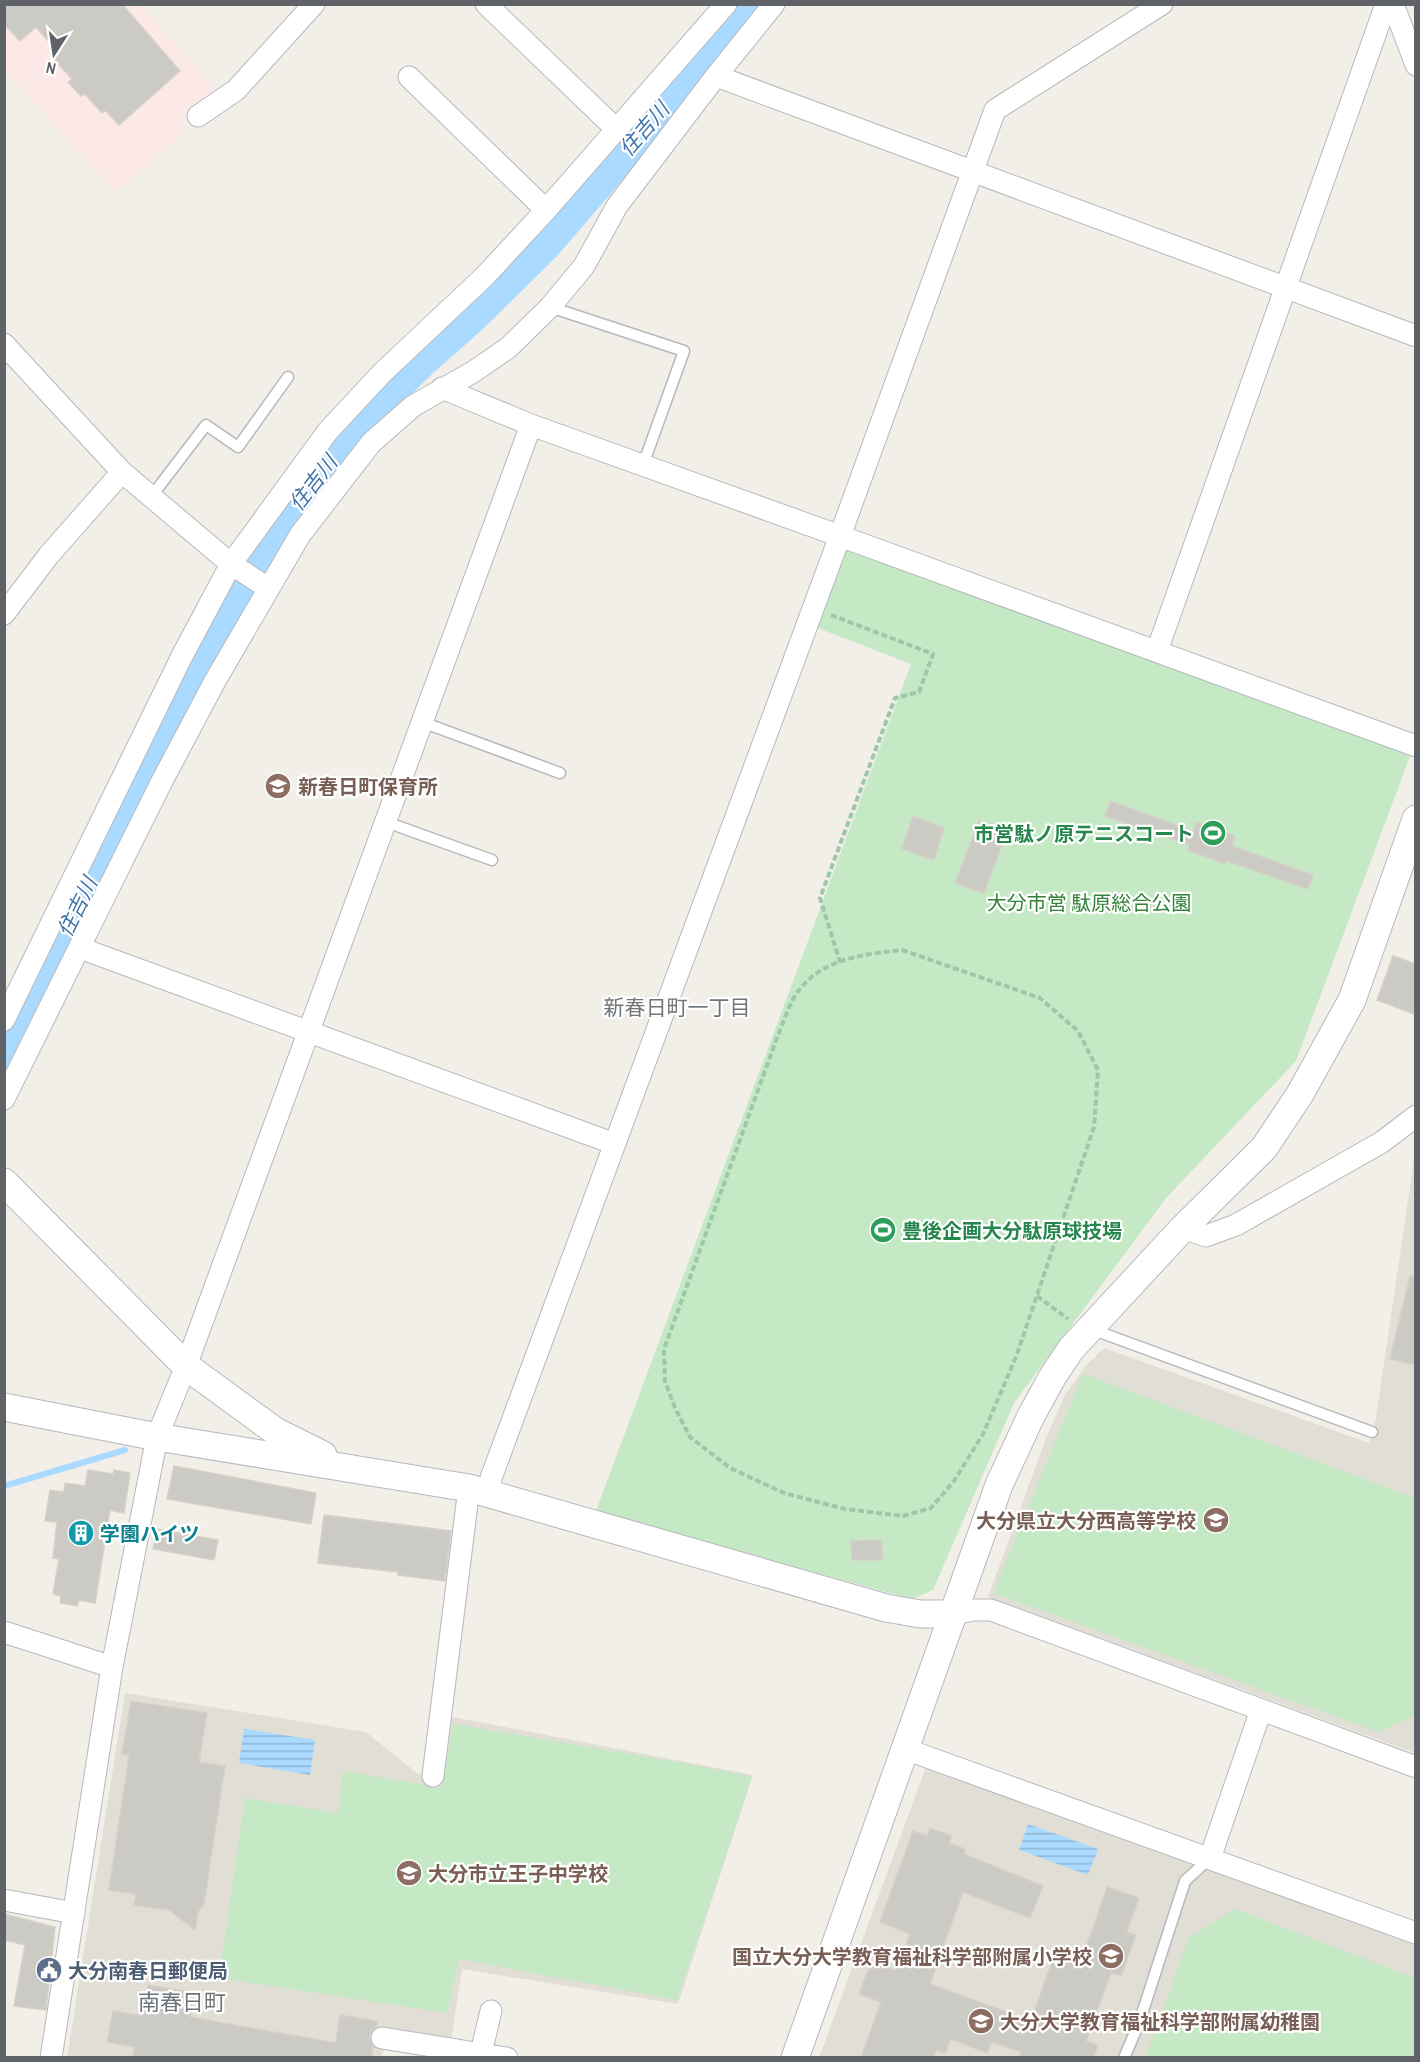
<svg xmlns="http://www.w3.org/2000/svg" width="1420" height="2062" font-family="'Archivo Narrow','Noto Sans JP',sans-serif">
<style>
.education{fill:#e1ded6}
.medical{fill:#fce8e6}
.green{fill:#c5e8c5}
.water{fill:url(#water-rules)}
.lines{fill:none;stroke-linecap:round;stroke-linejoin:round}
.stream{stroke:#aadaff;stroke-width:6}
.river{stroke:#aadaff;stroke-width:34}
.building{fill:#cccac5;stroke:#d6d1c6;stroke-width:1.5}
.service-casing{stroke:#b5b8bc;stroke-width:13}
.minor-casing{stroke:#b5b8bc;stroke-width:23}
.tertiary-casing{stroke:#b5b8bc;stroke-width:29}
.path{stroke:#9cc7a9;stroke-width:4;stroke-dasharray:6 3;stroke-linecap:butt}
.service{stroke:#fff;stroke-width:10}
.minor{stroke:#fff;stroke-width:21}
.tertiary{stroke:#fff;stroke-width:27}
.labels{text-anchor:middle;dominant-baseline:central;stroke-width:4.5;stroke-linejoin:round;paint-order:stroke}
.education-label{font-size:20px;font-weight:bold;fill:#785e54;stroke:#fff;text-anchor:start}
.leisure-label{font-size:20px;font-weight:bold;fill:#27864d;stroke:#fff;text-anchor:end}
.park-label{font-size:20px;fill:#348238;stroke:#fff}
.culture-label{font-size:20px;font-weight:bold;fill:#0d838f;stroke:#fff;text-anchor:start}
.service-label{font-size:20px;font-weight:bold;fill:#4e5e75;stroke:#fff;text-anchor:start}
.water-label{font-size:21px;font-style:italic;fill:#4174aa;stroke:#fff}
.neighbourhood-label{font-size:21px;fill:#70757a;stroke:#fff}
.quarter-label{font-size:22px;fill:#70757a;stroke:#fff}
</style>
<defs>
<pattern id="water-rules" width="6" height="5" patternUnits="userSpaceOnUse" patternTransform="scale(1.5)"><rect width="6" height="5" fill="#aadaff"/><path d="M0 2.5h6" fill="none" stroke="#8eb4d2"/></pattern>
</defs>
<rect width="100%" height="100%" fill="#f1efe8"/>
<!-- education -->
<path class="education" d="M1415 1152V1753L988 1597 1046 1438 1065 1395 1084 1368 1104 1348 1369 1443 1376 1418Z
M125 1693 366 1732 418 1774 439 1777 448 1716 753 1775 678 2004 462 1969 451 2041 387 2031 382 2057 67 2058Z
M926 1767 1415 1941V2057L819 2058Z"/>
<!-- medical -->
<path class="medical" d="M5 5H141L211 84V94L186 114 184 120V132L116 193 5 71Z"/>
<!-- green -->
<path class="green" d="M842 540 1412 751 1296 1061 1166 1198 1014 1403 933 1590 912 1599 707 1543 596 1511 911 664 810 625Z
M1083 1374 1415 1498 1416 1709 1412 1717 1379 1732 993 1593Z
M453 1724 700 1766 752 1777 677 2000 459 1959 447 2013 219 1978 245 1798 338 1813 343 1771 442 1788Z
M1235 1909 1415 1978 1416 2054 1414 2057H1146L1189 1937Z"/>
<!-- water -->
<path class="water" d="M244 1729 315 1740 310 1775 239 1763Z
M1028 1824 1098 1849 1088 1875 1019 1850Z"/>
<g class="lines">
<!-- stream -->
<path class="stream" d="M4 1486 125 1450"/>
<!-- river -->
<path class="river" d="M4 1054 184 690 255 566 303 493 341 446 379 402 421 361 472 316 544 245 752 4"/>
</g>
<!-- building -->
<path class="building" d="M4 4H122L180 71 119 125 105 110 102 113 85 94 81 96 68 82 72 79 53 58 59 53 36 27 20 41 4 24Z
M1110 801 1193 831 1196 822 1235 836 1232 846 1313 875 1308 889 1227 861 1226 864 1187 850 1189 845 1105 816Z
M913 816 944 828 934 860 902 849Z
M979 821 1007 832 984 893 955 883Z
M1393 956 1416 964V1015L1377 1000Z
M1410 1276 1416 1277V1365L1390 1359Z
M174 1466 316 1493 311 1524 167 1499Z
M88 1470 113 1474 114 1470 130 1473 124 1513 110 1510 95 1603 79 1600 77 1606 60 1603 61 1596 53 1594 59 1559 53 1558 57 1522 45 1521 50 1490 64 1492 65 1483 85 1486Z
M324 1515 451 1531 445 1581 398 1575V1572L318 1563Z
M157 1529 218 1540 214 1560 153 1549Z
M881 1540 883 1560H852L851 1541Z
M131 1701 207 1713 199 1762 225 1766 204 1904 198 1912 195 1930 169 1910 134 1905 136 1894 109 1890 129 1755 122 1754Z
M930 1828 952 1836 949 1843 965 1849 964 1854 1043 1886 1030 1918 963 1892 930 1984 1031 2021 1054 1956 1080 1965 1107 1887 1139 1898 1127 1932 1136 1935 1121 1976 1111 1973 1086 2041 1098 2045 1093 2058H1019L1021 2052 992 2042 987 2053 951 2039 945 2053 936 2050 933 2058H861L881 2002 859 1994 869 1967 872 1963 896 1971 910 1934 880 1922 913 1831 927 1836Z
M4 1914 55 1927 46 2010 14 2006 25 1945 4 1940Z
M148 1985 185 1991 183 2004 192 2006 190 2017 336 2043 340 2015 377 2021V2027L372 2030 369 2037 373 2047 372 2058H133L135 2047 107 2042 113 2011 143 2016Z"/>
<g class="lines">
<defs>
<path id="service" d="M550 307 684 351 643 465
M151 497 206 425 238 447 288 377
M422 722 560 773
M386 822 492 860
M1091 1329 1372 1432
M1124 2058 1139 2023 1185 1881 1210 1858"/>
<path id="minor" d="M486 4 617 130
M1393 4 1416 65
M716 76 1416 336
M409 77 546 210
M198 116 236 90 314 4
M4 344 122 472 231 564 268 588
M442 388 531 425 840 536 1416 746
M4 614 49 555 122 472
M1157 651 1386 4
M80 948 615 1144
M4 1020 182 656 231 564 328 431 382 373 485 276 546 210 726 4
M4 1099 161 783 215 681 300 535 371 443 413 406 473 372 508 348 550 307 584 266 617 206 716 76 774 4
M1183 1228 1206 1236 1236 1225 1382 1142 1416 1116
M489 1493 491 1478 837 544 995 110 1162 4
M953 1614 974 1610H991L1416 1767
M4 1632 112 1667
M905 1749 1416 1933
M433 1776 469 1488
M1210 1858 1261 1710
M4 1900 74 1913
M382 2038 507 2058
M481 2053 491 2011
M51 2058 112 1667 157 1437 186 1366 531 425"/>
<path id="tertiary" d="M4 1182 186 1366 275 1431 323 1455
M4 1407 157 1437 469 1488 886 1608 920 1614H953
M795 2058 999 1485 1031 1416 1053 1376 1071 1349 1183 1228 1264 1148 1300 1094 1352 1000 1416 819"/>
</defs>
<!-- service casing -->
<use href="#service" class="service-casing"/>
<!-- minor casing -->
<use href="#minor" class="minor-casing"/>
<!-- tertiary casing -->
<use href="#tertiary" class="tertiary-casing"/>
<!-- path -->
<path class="path" d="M831 615 933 654 919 692 895 698 820 898 840 962
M902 950 1040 998 1078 1031 1098 1070 1094 1127 1016 1357 983 1434 954 1481 931 1508 903 1516 845 1509 784 1493 730 1468 690 1437 675 1408 665 1381 664 1349 778 1035C784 1021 790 1001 800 989 824 958 866 954 902 950Z
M1037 1296 1068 1319"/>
<!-- service -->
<use href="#service" class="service"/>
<!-- minor -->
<use href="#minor" class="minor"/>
<!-- tertiary -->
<use href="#tertiary" class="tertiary"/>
</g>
<!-- icons -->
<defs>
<symbol id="school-disc" viewBox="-11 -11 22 22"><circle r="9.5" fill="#8d6e63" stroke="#fff"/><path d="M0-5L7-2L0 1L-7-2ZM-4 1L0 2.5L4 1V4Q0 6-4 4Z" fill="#fff"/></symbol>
<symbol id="stadium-disc" viewBox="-11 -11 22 22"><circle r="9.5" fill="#2e9e5b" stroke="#fff"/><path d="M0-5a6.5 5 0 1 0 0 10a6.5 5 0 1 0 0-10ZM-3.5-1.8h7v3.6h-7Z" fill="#fff"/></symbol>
<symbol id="building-disc" viewBox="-11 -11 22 22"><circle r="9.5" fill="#0f9aa8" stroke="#fff"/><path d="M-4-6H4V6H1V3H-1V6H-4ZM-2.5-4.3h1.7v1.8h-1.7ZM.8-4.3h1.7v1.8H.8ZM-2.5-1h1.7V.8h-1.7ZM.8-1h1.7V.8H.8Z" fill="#fff"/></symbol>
<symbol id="civic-disc" viewBox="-11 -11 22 22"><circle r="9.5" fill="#5c6f8a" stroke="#fff"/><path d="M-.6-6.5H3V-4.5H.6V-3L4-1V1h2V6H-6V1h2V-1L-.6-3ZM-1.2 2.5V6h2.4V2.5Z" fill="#fff"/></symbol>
</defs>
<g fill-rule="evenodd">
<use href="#school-disc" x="263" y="771" width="30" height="30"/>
<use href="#stadium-disc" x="1198" y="818" width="30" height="30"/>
<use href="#stadium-disc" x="868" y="1215" width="30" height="30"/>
<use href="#school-disc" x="1201" y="1505" width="30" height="30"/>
<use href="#building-disc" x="66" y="1518" width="30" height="30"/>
<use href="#school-disc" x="394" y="1858" width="30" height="30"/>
<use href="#school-disc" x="1096" y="1941" width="30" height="30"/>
<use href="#civic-disc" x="34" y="1955" width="30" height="30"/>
<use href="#school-disc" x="966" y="2006" width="30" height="30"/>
</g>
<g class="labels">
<!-- education labels -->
<g class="education-label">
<text x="298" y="786">新春日町保育所</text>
<text x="1196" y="1520" text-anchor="end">大分県立大分西高等学校</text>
<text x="428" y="1873">大分市立王子中学校</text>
<text x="1092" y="1956" text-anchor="end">国立大分大学教育福祉科学部附属小学校</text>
<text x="1000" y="2021">大分大学教育福祉科学部附属幼稚園</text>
</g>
<!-- leisure labels -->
<g class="leisure-label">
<text x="1194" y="833">市営駄ノ原テニスコート</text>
<text x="902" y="1230" text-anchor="start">豊後企画大分駄原球技場</text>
</g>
<!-- park labels -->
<g class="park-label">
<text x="1089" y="902">大分市営 駄原総合公園</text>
</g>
<!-- culture labels -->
<g class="culture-label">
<text x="100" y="1533">学園ハイツ</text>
</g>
<!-- service labels -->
<g class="service-label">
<text x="68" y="1970">大分南春日郵便局</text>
</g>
<!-- water labels -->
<g class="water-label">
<text transform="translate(644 129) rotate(-49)">住吉川</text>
<text transform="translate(313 483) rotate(-52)">住吉川</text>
<text transform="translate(77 907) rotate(-64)">住吉川</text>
</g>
<!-- neighbourhood labels -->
<g class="neighbourhood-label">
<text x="677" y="1007">新春日町一丁目</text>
</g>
<!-- quarter labels -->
<g class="quarter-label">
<text x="182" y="2002">南春日町</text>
</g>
</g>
<!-- border -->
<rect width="1420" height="2062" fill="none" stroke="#5f6368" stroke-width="12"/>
<!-- north arrow -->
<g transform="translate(54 54) rotate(192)" stroke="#ffffff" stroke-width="4.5" paint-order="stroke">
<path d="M0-4.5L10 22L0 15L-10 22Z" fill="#5f6368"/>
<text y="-9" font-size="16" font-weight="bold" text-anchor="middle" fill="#5f6368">N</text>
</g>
</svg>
